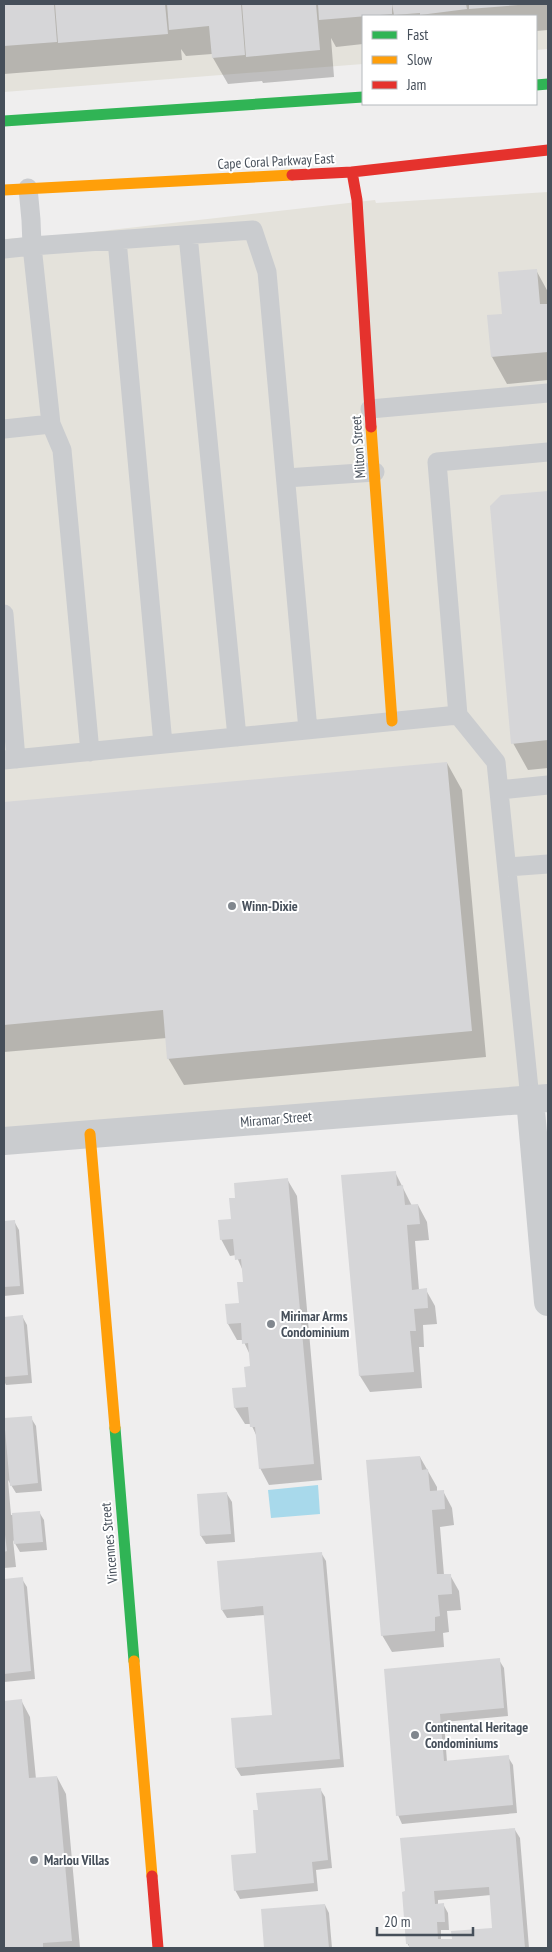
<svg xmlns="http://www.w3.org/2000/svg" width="552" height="1952" font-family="'PT Sans Narrow',sans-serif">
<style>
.commercial{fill:#e4e2db}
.water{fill:#a8d9eb}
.shadow{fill:#0003;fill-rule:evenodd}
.building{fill:#d6d6d8;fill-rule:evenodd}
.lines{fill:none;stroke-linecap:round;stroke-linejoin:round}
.lane{stroke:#cacccf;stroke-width:19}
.street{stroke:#cacccf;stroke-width:28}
.fast{stroke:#30b455;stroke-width:11}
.slow{stroke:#ff9f0a;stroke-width:11}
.jam{stroke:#e5322d;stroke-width:11}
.poi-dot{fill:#81878e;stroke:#fff;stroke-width:2}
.labels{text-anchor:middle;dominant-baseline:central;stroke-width:4;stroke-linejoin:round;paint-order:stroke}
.street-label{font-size:14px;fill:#464f5a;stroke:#fff}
.poi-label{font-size:14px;font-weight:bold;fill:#464f5a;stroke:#fff;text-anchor:start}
</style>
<rect width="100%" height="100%" fill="#efeeee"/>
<!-- commercial -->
<path class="commercial" d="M4 4H548V49L536 50V16H363V64L4 92Z
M548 192V1099L4 1144V239L75 234 375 200 376 203Z"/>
<!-- water -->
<path class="water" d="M318 1485 320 1514 271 1518 268 1490Z"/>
<!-- shadow -->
<path class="shadow" d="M4 4H548V30L536 31V16H363V44L336 47 331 38 334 77 263 83 262 81 228 84 213 58 212 54 186 56 181 49 182 60 4 74Z
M536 270 548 292V380L507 384 492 357 489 316 503 315Z
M548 492V768L528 770 513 743 502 496Z
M447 763 462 790 486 1057 184 1085 168 1058 167 1038 4 1052V803Z
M395 1172 412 1206 418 1205 427 1222 429 1240 415 1241 419 1290H426L435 1306 437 1324 423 1325 424 1347H419L422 1388 370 1392 360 1376 343 1176Z
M287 1179 297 1196 322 1480 269 1485 260 1468 257 1437 251 1424H245L235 1408 233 1389 248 1388 252 1367 250 1355 243 1340H237L228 1324 240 1304 244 1283 243 1271 236 1255 230 1256 221 1239 232 1220 237 1199Z
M14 1221 19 1230 24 1294 4 1296V1222Z
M22 1316 27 1325 32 1383 6 1385 4 1381V1318Z
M31 1418 36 1426 42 1491 16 1493 8 1480 11 1515 39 1512 44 1520 47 1550 20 1552 13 1540 16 1567 4 1568V1420Z
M420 1457 437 1487V1492L443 1491 452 1508 454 1525 440 1527 444 1575H450L459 1591 461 1610 447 1611 449 1632 443 1633 444 1647 392 1652 382 1635Z
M227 1494 232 1502 235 1542 206 1544 201 1536Z
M321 1553 326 1561 344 1767 241 1776 236 1768 274 1716 265 1615 227 1618 222 1610Z
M22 1579 27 1587 35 1679 4 1682V1580Z
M499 1660 504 1668 508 1716 444 1722 447 1762 508 1757 513 1765 517 1813 402 1824 398 1815 385 1670Z
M21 1700 30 1717 36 1779 57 1777 66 1794 80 1948H4V1702Z
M320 1789 325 1797 332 1868 316 1870 318 1891 240 1899 235 1890 258 1854Z
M515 1830 520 1838 529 1948H410L407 1943 403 1893ZM491 1895 494 1929 453 1940 441 1941V1930H449L448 1913 443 1904 438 1905V1900Z
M325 1905 329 1913 332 1948H265L262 1910Z"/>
<!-- building -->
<path class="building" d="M4 4H54L57 42 4 46Z
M55 4H165L168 34 58 43Z
M167 4H241L245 55 212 58 209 26 169 30Z
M242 4H316L320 50 246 57Z
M318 4H392V14L319 20Z
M392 4H466L467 9 420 15V13L394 15Z
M469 4H518V5L469 9Z
M537 269 540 304H548V352L491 357 487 315 502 314 498 272Z
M548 491V740L511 744 490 506 501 495Z
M447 762 472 1031 167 1059 163 1010 4 1025V802Z
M396 1171 397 1186 403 1185 405 1205 418 1204 420 1224 407 1225 412 1290 427 1288 428 1308 414 1309 416 1331H410L414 1372 359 1376 341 1175Z
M288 1178 314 1464 259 1469 255 1427H250L248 1407 234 1408 232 1388 246 1387 244 1367 250 1366 248 1343 242 1344 241 1323 227 1324 225 1304 239 1303 237 1282H243L241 1259 235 1260 233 1239 220 1240 218 1220 231 1219 229 1198H235L234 1183Z
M15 1220 20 1286 4 1287V1221Z
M23 1315 28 1375 4 1377V1317Z
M32 1416 38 1483 10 1486 4 1418Z
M420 1456 422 1470 428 1469 430 1491 444 1490 445 1509 432 1510 437 1574H451L452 1594 438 1595 440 1616 435 1617V1631L381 1636 366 1460Z
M227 1492 231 1534 200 1536 197 1494Z
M40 1511 43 1542 14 1544 12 1513Z
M4 1527 7 1551 4 1552Z
M322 1552 340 1759 235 1768 231 1718 272 1715 263 1606 221 1610 217 1561Z
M23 1577 31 1671 4 1674V1579Z
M500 1658 504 1708 440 1714 444 1761 509 1755 513 1805 396 1816 384 1669Z
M22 1699 29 1778 57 1776 72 1941 43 1943V1948H4V1701Z
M321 1788 328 1860 312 1862 314 1883 234 1891 231 1855 256 1853 253 1810H258L256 1793Z
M515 1828 525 1948H409V1944H406L402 1892 405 1891 400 1838ZM489 1887 492 1928 451 1931 452 1939H438L437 1922H445L444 1903 435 1904 434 1891Z
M325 1904 329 1948H264L261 1909Z"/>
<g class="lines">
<!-- lane -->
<path class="lane" d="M188 235 237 737
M117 240 163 744
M4 249 32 246 31 220 28 188
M370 409 548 393
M51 424 62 450 90 752
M4 429 51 424 32 246 253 230 267 272 308 730
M286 478 375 472
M4 614 16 759
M4 760 458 715
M499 790 548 785
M507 867 548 864
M530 1099 496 762 458 715 437 462 548 452"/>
<!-- street -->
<path class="street" d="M530 1099 548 1302
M4 1141 548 1098"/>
<!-- fast -->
<path class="fast" d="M536 85 548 84
M4 121 363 97
M115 1428 134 1661"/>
<!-- slow -->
<path class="slow" d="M4 190 292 175
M371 427 392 721
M90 1134 115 1428
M134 1661 152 1876"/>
<!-- jam -->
<path class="jam" d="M352 172 357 200 371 427
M292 175 352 172 548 150
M152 1876 158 1948"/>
</g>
<!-- markers -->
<g class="poi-dot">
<circle cx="232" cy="906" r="5"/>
<circle cx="271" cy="1324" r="5"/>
<circle cx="415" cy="1735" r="5"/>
<circle cx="34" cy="1860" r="5"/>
</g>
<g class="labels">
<!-- street labels -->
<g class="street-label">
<text transform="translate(276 161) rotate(-3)">Cape Coral Parkway East</text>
<text transform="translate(358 447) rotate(-94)">Milton Street</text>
<text transform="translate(276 1119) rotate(-5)">Miramar Street</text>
<text transform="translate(109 1543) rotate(-95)">Vincennes Street</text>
</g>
<!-- poi labels -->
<g class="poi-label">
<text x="242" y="906">Winn-Dixie</text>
<text x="281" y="1316">Mirimar Arms<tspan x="281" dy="16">Condominium</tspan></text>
<text x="425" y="1727">Continental Heritage<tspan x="425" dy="16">Condominiums</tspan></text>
<text x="44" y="1860">Marlou Villas</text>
</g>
</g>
<!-- border -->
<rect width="552" height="1952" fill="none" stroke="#464f5a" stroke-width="10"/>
<!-- legend -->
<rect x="362" y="15" width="175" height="90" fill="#ffffff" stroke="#b5b9bd"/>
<rect x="372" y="31" width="25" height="8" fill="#30b455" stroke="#b5b9bd"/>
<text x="407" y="40" font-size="15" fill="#464f5a">Fast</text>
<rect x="372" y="56" width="25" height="8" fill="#ff9f0a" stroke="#b5b9bd"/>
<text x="407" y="65" font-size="15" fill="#464f5a">Slow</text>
<rect x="372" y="81" width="25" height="8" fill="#e5322d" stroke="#b5b9bd"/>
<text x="407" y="90" font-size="15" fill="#464f5a">Jam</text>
<!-- scale -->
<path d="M377 1927v8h96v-8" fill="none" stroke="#464f5a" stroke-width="2.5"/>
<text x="384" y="1927" font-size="15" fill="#464f5a" stroke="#ffffff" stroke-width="4" paint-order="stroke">20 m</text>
</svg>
